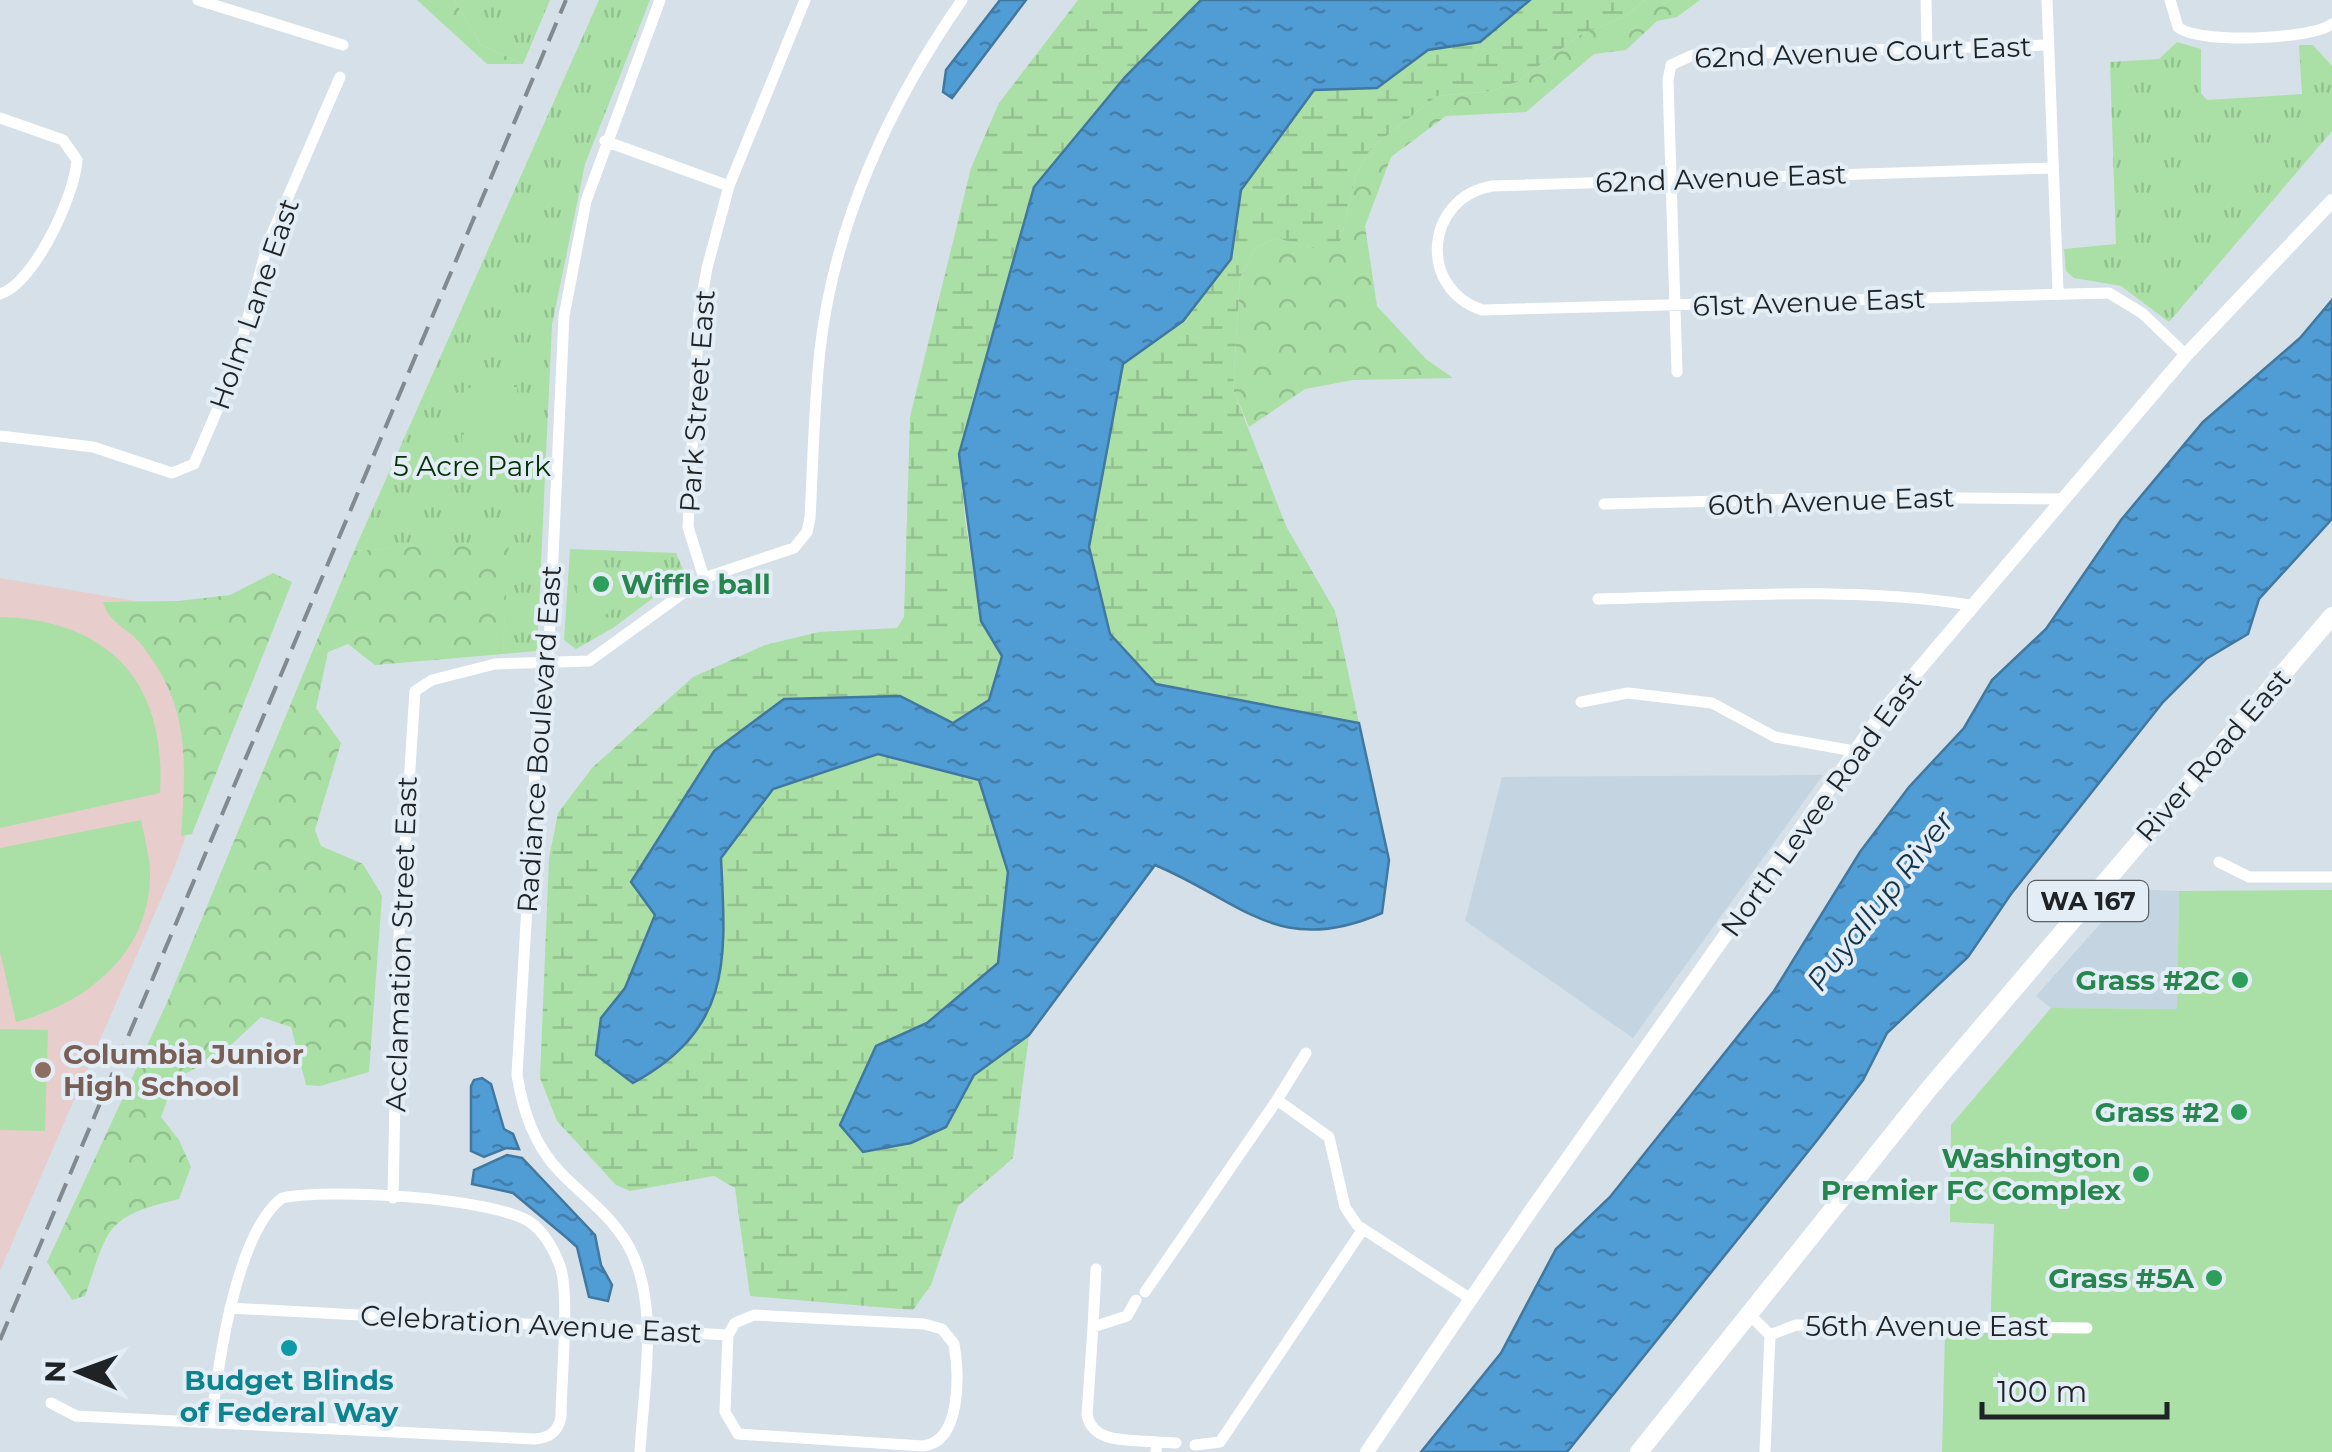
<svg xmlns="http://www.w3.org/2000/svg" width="2332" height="1452" font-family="Montserrat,sans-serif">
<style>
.built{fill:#c4d5e1}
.education{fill:#e8cdcd}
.grass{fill:url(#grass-tufts)}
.forest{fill:url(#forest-crowns)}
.wetland{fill:url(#wetland-marsh)}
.pitch{fill:#aae0a5}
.water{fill:url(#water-ripples);stroke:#4178a0;stroke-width:2.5}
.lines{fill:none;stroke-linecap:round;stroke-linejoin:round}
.minor{stroke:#fff;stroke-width:11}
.tertiary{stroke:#fff;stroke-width:14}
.primary{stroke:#fff;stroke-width:18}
.rail{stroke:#82898f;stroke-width:4;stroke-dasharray:20 10;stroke-linecap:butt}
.leisure-dot{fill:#2e9e5b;stroke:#e3edf5;stroke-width:4}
.education-dot{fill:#8d6e63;stroke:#e3edf5;stroke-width:4}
.culture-dot{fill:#0f9aa8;stroke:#e3edf5;stroke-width:4}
.labels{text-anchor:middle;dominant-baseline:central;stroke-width:8;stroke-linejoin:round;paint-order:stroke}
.shield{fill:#e3edf5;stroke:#5a6064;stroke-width:2.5}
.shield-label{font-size:25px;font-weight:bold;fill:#1f2326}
.street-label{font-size:28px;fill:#1f2326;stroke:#e3edf5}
.park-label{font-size:28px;fill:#063306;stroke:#e3edf5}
.leisure-label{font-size:28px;font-weight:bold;fill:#27864d;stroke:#e3edf5;text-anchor:end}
.education-label{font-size:28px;font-weight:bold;fill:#785e54;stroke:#e3edf5;text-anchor:start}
.culture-label{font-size:28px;font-weight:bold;fill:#0d838f;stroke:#e3edf5}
.water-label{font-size:30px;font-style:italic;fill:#12324a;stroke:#e3edf5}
</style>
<defs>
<pattern id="grass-tufts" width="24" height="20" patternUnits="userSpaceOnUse" patternTransform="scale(2.5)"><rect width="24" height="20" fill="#aae0a5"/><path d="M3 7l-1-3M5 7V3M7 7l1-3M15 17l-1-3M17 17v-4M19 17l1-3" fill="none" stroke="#92c08e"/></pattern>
<pattern id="forest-crowns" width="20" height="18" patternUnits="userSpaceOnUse" patternTransform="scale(2.5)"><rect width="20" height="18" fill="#aae0a5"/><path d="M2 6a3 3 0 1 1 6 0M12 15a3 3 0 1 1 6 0" fill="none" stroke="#92c08e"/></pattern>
<pattern id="wetland-marsh" width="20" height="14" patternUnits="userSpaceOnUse" patternTransform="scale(2.5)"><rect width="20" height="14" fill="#aae0a5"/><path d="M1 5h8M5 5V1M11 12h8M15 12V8" fill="none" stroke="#92c08e"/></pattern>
<pattern id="water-ripples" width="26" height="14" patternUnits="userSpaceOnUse" patternTransform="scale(2.5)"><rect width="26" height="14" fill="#509cd5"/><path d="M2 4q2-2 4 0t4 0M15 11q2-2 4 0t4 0" fill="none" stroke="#427fad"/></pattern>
</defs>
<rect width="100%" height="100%" fill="#d6e0e8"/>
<!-- built -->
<path class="built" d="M1823 775 1633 1038 1465 921 1502 777Z
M2131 889 2179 891 2177 1009 2051 1008 2036 996Z"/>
<!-- education -->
<path class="education" d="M0 578 261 622 174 869 0 1271Z"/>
<!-- grass -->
<path class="grass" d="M454 0H550L523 64 481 45Z
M599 0H650L585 164 552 325 537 651 503 654 508 541 354 551Z
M2177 42 2201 49V93L2207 100 2302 94 2299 45H2313L2332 66V131L2169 322 2121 286 2074 278 2066 271 2064 249 2116 244 2110 62 2159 59Z
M570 549 676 553 685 574 613 628 576 649 564 640Z"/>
<!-- forest -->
<path class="forest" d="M417 0H454L481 45 523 64H487Z
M1645 0H1700L1677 17 1657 21 1626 50 1594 54 1526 112 1446 116 1391 157 1365 226 1377 306 1426 359 1453 378 1353 380 1305 389 1249 427 1233 389 1240 278 1255 248 1277 238 1312 248 1341 239 1356 175 1371 148 1437 96 1490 91 1517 82 1580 35 1626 16Z
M509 540 503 654 375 665 348 644 328 652 316 708 341 743 315 830 321 846 363 864 382 896 369 1072 320 1086 306 1085 291 1027 261 1017 220 1055 175 1079 161 1117 179 1140 191 1167 179 1199C104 1217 109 1227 85 1296L72 1300 47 1262 169 998 354 551Z
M273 573 292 582 192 834 181 836C186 761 191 704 139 642 127 628 108 622 103 602L178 601 230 595Z"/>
<!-- wetland -->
<path class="wetland" d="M1078 0H1201L1125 77 1005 298 977 392 959 454 965 519 981 620 1002 656 989 700 953 723 900 696 784 699 655 915 625 988 601 1018 633 1083C730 1030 728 958 721 858L773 789 878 754 979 780 1008 872 998 963 927 1024 876 1046 840 1125 911 1143 946 1127 974 1075 1029 1035 1013 1158 958 1206 931 1285 913 1310 750 1296 735 1188 714 1176 630 1191 616 1185 557 1121 540 1078 549 858 558 813 592 768 693 677 765 645 819 632 897 628 904 617 910 417 971 168 999 103Z
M1530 0H1645L1626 16 1580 35 1517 82 1490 91 1437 96 1371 148 1356 175 1341 239 1335 248H1312L1277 238 1255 248 1240 278 1233 389 1286 526 1335 611 1359 723 1156 683 1110 634 1089 547 1123 364 1183 321 1231 259 1241 190 1314 89 1377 88 1428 50 1480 42Z"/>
<!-- pitch -->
<path class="pitch" d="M2255 144 2256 176 2198 178V146Z
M517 387 518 419H464V388Z
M462 435H514V466H461Z
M584 567 623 568 625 592C616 614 596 625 576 611L578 571Z
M0 617C110 620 167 683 160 793L0 828Z
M141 820C144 837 150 856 150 873 151 953 86 1004 16 1022L0 952V848Z
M2332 890V1452H1942L1945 1332 1990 1333 1994 1224 1950 1222 1951 1125 2051 1008 2177 1009 2179 891Z
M0 1029 48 1030 45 1131 0 1130Z"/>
<!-- water -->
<path class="water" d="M1000 0H1026L952 98 943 92 946 70Z
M1201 0H1530L1480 42 1428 50 1377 88 1314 90 1241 190 1231 259 1183 321 1123 364 1089 547 1110 634 1156 684 1359 723 1389 860 1382 913C1279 958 1243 902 1155 865L1029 1035 974 1075 946 1127 911 1143 863 1152 840 1125 876 1046 927 1023 998 963 1008 872 979 780 878 754 773 789 721 858C726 959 733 1028 633 1083L596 1055 601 1018 625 988 655 915 631 882 714 751 784 699 900 696 953 723 989 700 1002 656 981 621 959 454 1034 187 1125 77Z
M2332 300V519L2259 599 2248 634 2206 659 2163 702 2011 894 1968 957 1887 1033 1863 1080 1818 1139 1567 1452H1421L1501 1353 1556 1249 1610 1197 1774 991 1860 852 1909 787 1964 728 1992 680 2046 629 2121 520 2203 422 2300 338Z
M482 1078 491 1084 504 1129 513 1134 519 1149 506 1148 484 1157 471 1151V1086L474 1080Z
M507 1155 522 1158 595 1235 601 1265 612 1285 608 1301 589 1297 577 1247 567 1238 513 1193 472 1184 474 1170Z"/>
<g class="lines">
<!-- minor -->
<path class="minor" d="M198 0 343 45
M1926 0 1927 47
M2047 0 2058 291
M2170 0 2178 27C2197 44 2311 40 2332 24
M0 118 63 140 77 160C75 195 34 284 0 294
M605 141 729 186
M2052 168 1492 186C1425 198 1417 288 1482 310L2109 293 2142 313 2186 355
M1677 372 1668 80 1671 65 1693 55 2048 45
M0 436 93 447 172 473 194 464 233 373 268 243 340 77
M1604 504 1881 497 2059 499
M704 578 688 527 699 313 707 268 729 186 805 0
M1598 599C1720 596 1849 586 1970 605
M1581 702 1628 693 1712 703 1775 737 1854 751
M2219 862 2249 877H2332
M1277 1100 1306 1053
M393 1198 398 952 415 691 432 680 495 664 589 661 704 578 794 548 807 532 810 518C813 462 814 405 820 350 834 224 890 103 962 0
M1145 1292 1277 1100 1329 1137 1345 1207 1357 1225 1471 1299
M1136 1300 1127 1316 1093 1327 1087 1415C1093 1445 1131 1439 1157 1442L1156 1452
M230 1308 728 1335 735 1323 754 1315 924 1324 942 1329 954 1344C959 1373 962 1442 923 1446L738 1434 725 1412 728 1335
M1747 1312 1770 1335 1765 1452
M1093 1327 1096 1269
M1770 1335 1796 1325 2087 1328
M51 1403 76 1416 535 1439C549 1438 558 1432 561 1417 561 1383 570 1292 560 1266 554 1250 544 1232 530 1222 491 1197 327 1188 282 1198 235 1234 218 1367 211 1423
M1157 1442 1176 1443
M1195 1445 1220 1442 1363 1229
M640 1452C643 1389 661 1303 628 1245 611 1215 584 1197 560 1172 534 1145 523 1111 517 1075L537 738 548 666 564 316 586 201 660 0"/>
<!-- tertiary -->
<path class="tertiary" d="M1367 1452 1532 1209 1886 708 2186 355 2332 201"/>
<!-- primary -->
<path class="primary" d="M1639 1452 1928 1090 2332 616"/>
<!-- rail -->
<path class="rail" d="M0 1340 566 0"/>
</g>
<!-- markers -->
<g class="leisure-dot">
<circle cx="601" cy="584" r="10"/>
<circle cx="2240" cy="980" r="10"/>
<circle cx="2239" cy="1112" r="10"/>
<circle cx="2141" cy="1174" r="10"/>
<circle cx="2214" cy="1278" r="10"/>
</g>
<circle class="education-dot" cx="43" cy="1070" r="10"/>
<circle class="culture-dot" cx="289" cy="1348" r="10"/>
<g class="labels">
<!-- shield labels -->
<rect class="shield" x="2028" y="881" width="120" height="40" rx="8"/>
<g class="shield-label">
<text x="2088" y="901">WA 167</text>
</g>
<!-- street labels -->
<g class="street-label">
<text transform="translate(1863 52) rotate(-2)">62nd Avenue Court East</text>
<text transform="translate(1721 178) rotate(-2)">62nd Avenue East</text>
<text transform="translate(1809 302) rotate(-2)">61st Avenue East</text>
<text transform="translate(254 304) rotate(-71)">Holm Lane East</text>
<text transform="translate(697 401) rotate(-86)">Park Street East</text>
<text transform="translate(1831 501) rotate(-2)">60th Avenue East</text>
<text transform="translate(539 739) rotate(-86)">Radiance Boulevard East</text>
<text transform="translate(2213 755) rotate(-49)">River Road East</text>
<text transform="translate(1821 804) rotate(-54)">North Levee Road East</text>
<text transform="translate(401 944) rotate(-88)">Acclamation Street East</text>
<text transform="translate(531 1324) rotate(3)">Celebration Avenue East</text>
<text x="1927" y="1326">56th Avenue East</text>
</g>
<!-- park labels -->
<g class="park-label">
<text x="472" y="466">5 Acre Park</text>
</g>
<!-- leisure labels -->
<g class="leisure-label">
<text x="621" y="584" text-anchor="start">Wiffle ball</text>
<text x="2220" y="980">Grass #2C</text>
<text x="2219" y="1112">Grass #2</text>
<text x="2121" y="1158">Washington<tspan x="2121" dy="32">Premier FC Complex</tspan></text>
<text x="2194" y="1278">Grass #5A</text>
</g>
<!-- education labels -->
<g class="education-label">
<text x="63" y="1054">Columbia Junior<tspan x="63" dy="32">High School</tspan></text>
</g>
<!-- culture labels -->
<g class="culture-label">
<text x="289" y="1380">Budget Blinds<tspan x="289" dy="32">of Federal Way</tspan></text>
</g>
<!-- water labels -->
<g class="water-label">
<text transform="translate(1880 901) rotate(-52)">Puyallup River</text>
</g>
</g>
<!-- north arrow -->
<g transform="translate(80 1372) rotate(271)" stroke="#e3edf5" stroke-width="8" paint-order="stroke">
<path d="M0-8L18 38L0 25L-18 38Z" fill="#1f2326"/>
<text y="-15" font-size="28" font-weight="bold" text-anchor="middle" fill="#1f2326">N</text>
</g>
<!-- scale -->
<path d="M1982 1402v15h185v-15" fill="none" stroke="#1f2326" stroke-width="5"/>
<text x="1997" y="1402" font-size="30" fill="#1f2326" stroke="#e3edf5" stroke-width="8" paint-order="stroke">100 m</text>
</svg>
